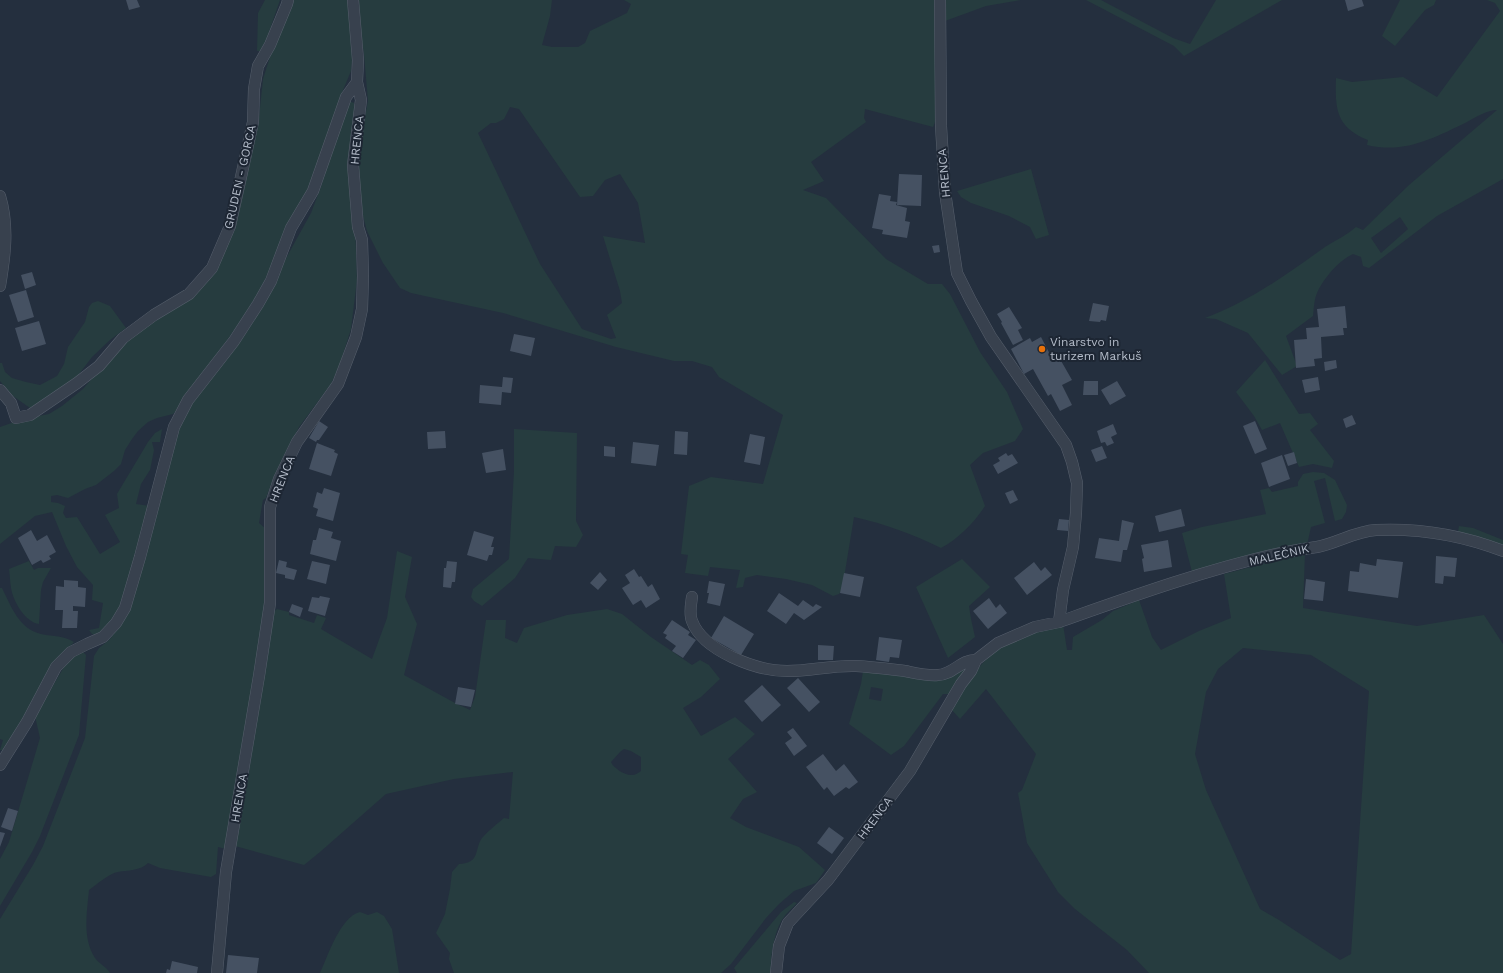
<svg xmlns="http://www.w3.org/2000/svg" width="1503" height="973" font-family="'Work Sans',sans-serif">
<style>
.green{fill:#263c3f;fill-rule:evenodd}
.building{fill:#455162}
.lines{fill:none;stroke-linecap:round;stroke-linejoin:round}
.minor-casing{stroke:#565f6c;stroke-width:12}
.minor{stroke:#38414e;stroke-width:11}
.food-dot{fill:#e8710a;stroke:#1d2633;stroke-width:1.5}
.labels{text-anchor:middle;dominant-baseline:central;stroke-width:4;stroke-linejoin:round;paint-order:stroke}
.street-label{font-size:12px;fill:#b4bcc9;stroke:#1d2633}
.poi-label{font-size:12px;fill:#b4bcc9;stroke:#1d2633;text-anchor:start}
</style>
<rect width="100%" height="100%" fill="#242f3e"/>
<!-- green -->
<path class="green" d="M265 0H280L267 38 260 51H257L258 13Z
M292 0H348L353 53 351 71 341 95 324 151 307 198 252 305 178 409 173 414 157 418 148 422 138 431 132 439 125 450 121 464 114 471 96 485 85 489 68 498 57 495 51 496V502L58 503 65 506 63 513 66 518 77 517 100 554 120 542 105 515 119 508 117 494 148 442 155 433 162 429 160 442H152L154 450 150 470 141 484 136 504 150 506 126 597 105 631 95 635 92 634 89 630 99 628 103 603 92 600 93 585 77 567 66 546 52 512 35 516 0 544V427L23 419 49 414 62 406 83 389 112 355 137 333 195 295 232 230 252 153 259 117 263 79 271 54Z
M355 0H552L550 16 542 45 552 47H578L585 43 590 31 627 13 631 4 624 0H936L935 90 937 118 933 127 865 109 864 118 866 122 811 162 824 181 803 190 826 198 886 259 928 284H942L950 294 980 352 1007 392 1023 429 1015 441 983 453 970 465 985 506C974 523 958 539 941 548 913 534 885 524 854 517L842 590 839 594 833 596 812 585 786 579 757 575 745 578 743 587 736 588 740 570 710 567 708 576 685 573 688 555 681 554 689 486 711 477 763 484 783 415 719 377 712 367 692 361H674L616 347 503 313 411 293 400 288 383 263 367 231 362 212 358 168 362 132 368 101 364 54ZM510 107 519 109 580 197 593 196 605 180 620 174 638 203 645 243 603 236 620 291 622 303 607 315 616 338 611 339 582 329 540 264 478 133 491 123H496L504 119Z
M946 0H1021L986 6 945 21Z
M1086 0H1101L1173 38 1190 44 1216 0H1282L1184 56 1174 46Z
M1400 0H1436L1434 5 1425 10 1395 46 1382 36Z
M1487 0H1503V179L1437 216 1369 268 1363 266 1361 257 1353 254C1338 261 1324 278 1317 293 1314 300 1314 308 1313 316L1286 336 1297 366 1282 375 1248 333 1216 319 1205 318C1249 302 1287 274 1325 247 1336 240 1347 235 1356 227L1363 230 1409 185 1497 110C1487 110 1476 117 1467 122 1434 138 1405 154 1367 145L1368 140C1336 127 1335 109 1336 78L1352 82 1403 77 1437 97 1500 11 1495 3ZM1400 217 1408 229 1381 253 1371 238Z
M349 101 354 103 355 114V224L357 280 351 329 340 364 331 384 299 427 274 477 266 498 263 500 259 523 266 529C262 556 266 581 265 607L226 849 218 847 216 874 211 877 160 868 148 863C141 871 127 870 118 872 110 873 96 885 89 890 87 912 82 938 95 958 99 964 107 967 110 973H0V919L33 865 43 846 85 738 94 656 99 648 109 640 115 632 133 601 178 426 184 414 258 309 311 213 322 184 330 153Z
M1031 169 1049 235 1036 239 1030 227 1009 216 971 203 961 197 957 191Z
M98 301 110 306 126 328 110 340 92 357 73 382 47 401 30 408 13 396 0 381V363H2L5 372 12 378 26 382 40 385 57 376 64 364 68 347 85 322 89 307 92 303Z
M1265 360 1299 414 1310 413 1318 424 1310 430 1334 461 1332 468 1313 464 1299 467 1280 423 1262 430 1254 416 1236 392Z
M514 429 577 433 576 521 583 535 576 547 555 546 551 560 528 558 515 578 482 606 474 601 471 597 473 589 509 559 514 471Z
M1313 472 1324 473 1335 480 1347 505 1346 512 1342 519 1335 521 1325 478 1314 481 1325 523 1311 527 1307 545 1192 572 1182 533 1202 527 1266 514 1260 490 1269 488 1272 492 1298 486V482L1303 474Z
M1459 526 1473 528 1503 540V547L1458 532Z
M397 551 412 557 405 597 417 624 404 675 455 703 470 710 475 697 486 620H506L505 638 517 643 524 628 567 615 607 609 622 614 651 637 692 665 700 660 709 665 720 679 701 697 683 708 701 736 735 717 755 734 728 759 757 792 743 799 730 818 746 827 799 847 825 870 816 883 794 891 779 904 766 918 731 964 721 973H454L449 959 450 953 436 933 445 914 450 889 452 872 459 864C481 863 474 849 482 838 488 831 497 824 504 818L509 819 513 772 454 779 386 794 320 852 304 865 235 846 250 765 273 612 277 609 289 612V615L314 623 317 615 326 618 321 629 372 659 387 618ZM624 749 631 751 641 757V771C638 773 636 775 632 775 626 776 613 768 611 762L620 752Z
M1305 553 1303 608 1417 626 1484 615 1503 644V973H1149L1127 950 1075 909 1058 892 1027 843 1018 793 1022 790 1036 754 986 689 960 719 951 709C967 680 987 651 1018 637 1032 631 1048 628 1063 624L1067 650H1072L1073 637 1102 620 1113 611 1139 600 1152 637 1161 650 1199 631 1231 618 1224 574ZM1243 648 1311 655 1369 691 1351 954 1340 960 1279 920 1260 909 1206 790 1195 754 1206 692 1218 669Z
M962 559 990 587 969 606 971 619 975 637 948 658 916 587Z
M29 561 34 570 38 568H51L43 582 41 590 39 624C25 622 13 601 11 588 10 582 10 576 9 569Z
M0 588H2C11 606 19 629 41 634 55 637 62 635 74 642L58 659 4 751 0 750 3 740 0 739Z
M82 651 86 655 79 735 40 836 32 852 0 906V859L9 842 40 738 35 716 64 667 76 653Z
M967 664 969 666 950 694H943L904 746 891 755 849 724 861 684 863 671 940 679 949 678ZM871 687 883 689 881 701 869 699Z
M794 902 797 903C793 908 787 912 784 917 774 930 770 958 771 973H737L734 968 781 912Z
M360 912 368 915 377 912 384 916 392 929 399 973H320C328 956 340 917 360 912Z"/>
<!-- building -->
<path class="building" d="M126 0H137L140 7 129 10Z
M1345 0H1362L1364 6 1348 11Z
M899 174 922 175 921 206 897 205Z
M879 194 891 196 890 201 897 202 896 205 907 208 905 221 910 222 907 238 882 234 883 230 872 228Z
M939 245 940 252 934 253 932 246Z
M32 272 36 285 25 289 21 275Z
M26 290 34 317 18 322 9 295Z
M1093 303 1109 306 1106 321 1101 320 1100 322 1089 321Z
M1345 306 1347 328H1343L1344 335 1321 337 1322 358 1314 359 1315 366 1296 368 1294 340 1307 339 1306 328 1319 327 1317 309Z
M1009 307 1022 328 1018 330 1023 340 1013 345 1001 323 1002 322 997 314Z
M39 321 46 344 22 351 15 328Z
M514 334 535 338 531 356 510 351Z
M1041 337 1054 362 1060 359 1072 380 1062 385 1072 405 1060 411 1051 394 1048 396 1033 369 1024 374 1011 349 1030 338 1032 342Z
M1336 360 1337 368 1325 371 1324 362Z
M503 377 513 378 511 393 502 392 501 405 479 403 480 385 502 387Z
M1318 377 1320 390 1305 393 1302 380Z
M1084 381H1098V395H1083Z
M1117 381 1126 396 1110 405 1101 390Z
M1352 415 1356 424 1346 428 1343 419Z
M319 421 328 427 319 440H317L316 442 309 438Z
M1255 421 1267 449 1255 454 1243 426Z
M1113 424 1117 434 1111 437 1114 443 1107 446 1105 442 1101 443 1097 431Z
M445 431 446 448 428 449 427 432Z
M675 431 688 432 687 455 674 454Z
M750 434 765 437 760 465 744 462Z
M633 442 659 445 656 466 631 463Z
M317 443 335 450 334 452 338 454 331 476 309 469Z
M604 446 615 447V457L604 456Z
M1102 446 1107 458 1096 462 1091 450Z
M503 449 506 470 486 473 482 453Z
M1294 452 1297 463 1288 466 1284 455Z
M1006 453 1008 456 1012 454 1018 463 998 474 993 465 1000 461 998 458Z
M1282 455 1290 479 1269 487 1261 463Z
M324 488 340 493 333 521 316 516 318 509 313 507 317 492 322 494Z
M1013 490 1018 500 1010 504 1005 493Z
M1181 509 1185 526 1159 532 1155 516Z
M1059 519 1069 520 1068 531 1057 530Z
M1122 520 1134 523 1127 550H1123L1121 562 1095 558 1099 538 1119 541Z
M319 528 333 532 331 538 341 541 336 561 310 554 313 540H316Z
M31 530 37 541 47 535 56 552 49 556 51 559 43 563 41 560 32 565 18 538Z
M474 531 494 537 491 547H494L492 555H489L487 561 467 555Z
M1168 540 1172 567 1144 572 1142 559 1144 558 1141 545Z
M1436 556 1457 558 1455 577 1444 576 1443 584 1435 583Z
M1377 559 1403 562 1398 598 1348 591 1350 571 1359 572 1360 563 1376 566Z
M279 560 287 562 286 567 297 570 294 580 285 578V575L276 573Z
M312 561 330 565 326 584 307 579Z
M447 561 457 562 455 582H452L451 588 443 587 444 568H446Z
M1034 562 1041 571 1045 567 1052 575 1027 595 1014 578Z
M634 569 639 577 641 576 648 587 652 584 660 599 646 608 641 600 633 605 622 588 630 583 625 575Z
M600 572 607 580 598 590 590 583Z
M844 573 864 577 860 597 840 593Z
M1306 579 1325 582 1323 601 1304 599Z
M64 580 78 581V587L86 588 85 607 73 606V611H78L77 628H62L63 610H55L56 586 64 587Z
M709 581 725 584 720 606 707 603 709 593H707Z
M779 593 798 606 803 600 813 607 816 604 822 607 804 620 794 613 786 624 767 611Z
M320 596 330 598 325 616 308 611 312 597 319 598Z
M989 598 996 608 1000 604 1007 613 988 629 973 611Z
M292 604 303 608 300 617 289 612Z
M724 616 754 634 741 655 711 638Z
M672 620 690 632 688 635 696 640 683 658 672 651 676 646 665 638 667 635 663 633Z
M879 637 902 640 899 658 890 657 889 662 876 660Z
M818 645 834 646 833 660H818Z
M798 678 820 702 809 712 787 688Z
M762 685 781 705 762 722 744 701Z
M458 687 475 690 471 707 455 704Z
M793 728 807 746 794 756 785 743 792 738 787 732Z
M823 754 836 771 844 764 858 782 849 789 846 787 834 796 827 787 824 790 806 767Z
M8 808 18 811 12 831 1 827Z
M829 827 844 838 832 854 817 843Z
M0 832 5 833 0 847Z
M228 955 259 958 257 973H226Z
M172 961 198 967 197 973H166L167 969 170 970Z"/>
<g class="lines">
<defs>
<path id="minor" d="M940 0 941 126 945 192 957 273 971 301 991 337 1066 445 1072 462 1077 483 1076 513 1073 547 1063 590 1059 622
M0 196C9 226 5 256 0 286
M0 390 11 403 16 418 30 415 77 383 99 366 123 338 154 315 189 294 212 268 230 226 241 177 253 122 254 89 258 66 270 45 287 4 288 0
M692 597C691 604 689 614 692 621 703 651 757 671 787 671 810 671 833 665 856 666 873 667 888 669 905 671 915 673 927 676 938 675 952 675 962 659 976 660
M0 765 27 722 56 667 71 652 87 644 103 637 116 623 125 608 140 557 174 427 188 400 234 341 258 304 271 281 291 228 313 191 346 97 357 82
M217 973 226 872 259 676 270 603V507L279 479 297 442 338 384 356 337 362 309 363 276 362 240 358 227 353 165 361 100 357 82 358 60 353 0
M776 973 779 946 788 923 828 880 910 771 961 684 971 671 976 660 998 643 1035 627 1059 622C1130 597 1202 571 1276 554 1290 551 1304 549 1317 547 1337 543 1356 531 1376 530 1420 528 1462 535 1503 551"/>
</defs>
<!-- minor casing -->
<use href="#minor" class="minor-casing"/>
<!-- minor -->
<use href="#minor" class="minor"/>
</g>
<!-- markers -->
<circle class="food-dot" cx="1042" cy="349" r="4"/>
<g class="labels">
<!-- street labels -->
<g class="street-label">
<text transform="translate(357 140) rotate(-84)">HRENCA</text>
<text transform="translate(944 173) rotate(-95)">HRENCA</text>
<text transform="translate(240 177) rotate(-77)">GRUDEN - GORCA</text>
<text transform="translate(282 479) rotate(-68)">HRENCA</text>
<text transform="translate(1279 555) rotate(-13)">MALEČNIK</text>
<text transform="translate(239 798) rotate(-80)">HRENCA</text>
<text transform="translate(875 818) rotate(-53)">HRENCA</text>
</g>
<!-- poi labels -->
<g class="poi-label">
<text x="1050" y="342">Vinarstvo in<tspan x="1050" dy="14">turizem Markuš</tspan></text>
</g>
</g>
</svg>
